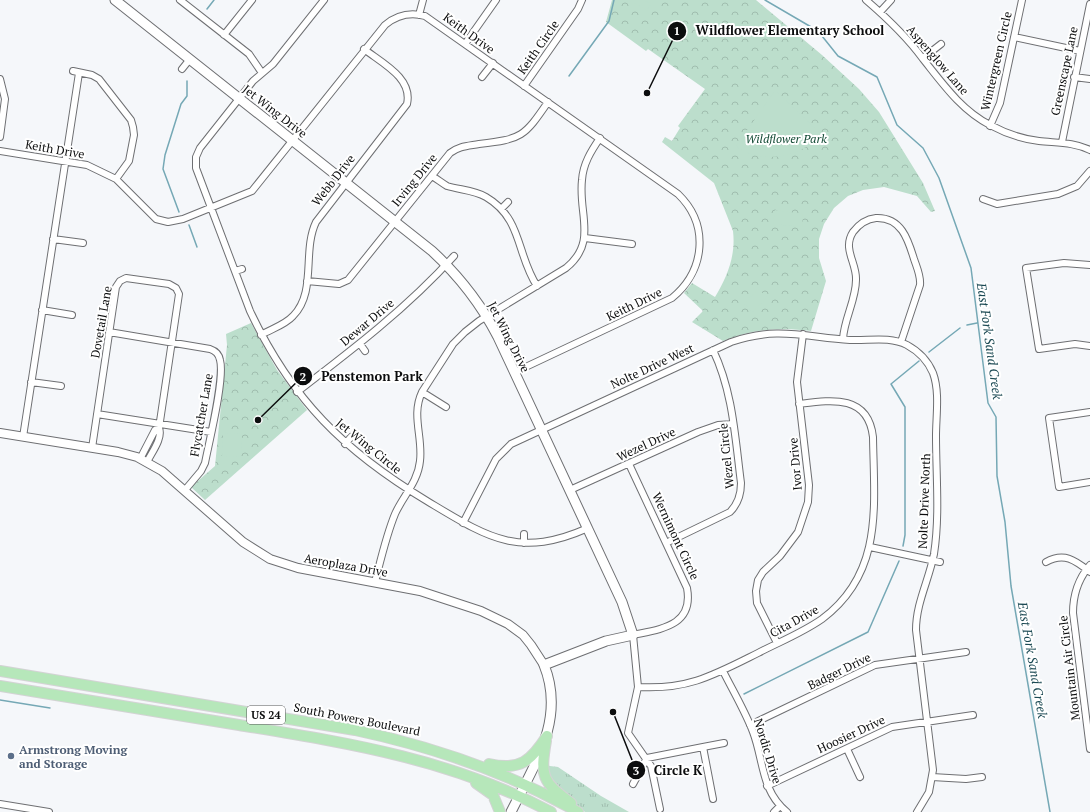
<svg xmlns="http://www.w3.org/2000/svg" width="1090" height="812" font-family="'PT Serif',serif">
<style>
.grass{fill:url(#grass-tufts)}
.park{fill:url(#park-crowns)}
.pitch{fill:#bcdecc}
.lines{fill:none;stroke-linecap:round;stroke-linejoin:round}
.stream{stroke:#75a8b5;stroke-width:1.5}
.minor-casing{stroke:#6e6f72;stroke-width:8}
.tertiary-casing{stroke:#6e6f72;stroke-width:10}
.secondary-casing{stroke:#6e6f72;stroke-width:11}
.trunk-casing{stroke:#d3d3d4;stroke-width:12}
.minor{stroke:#fff;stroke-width:6}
.tertiary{stroke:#fff;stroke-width:8}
.secondary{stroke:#fff;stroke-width:9}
.trunk{stroke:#b6e7ba;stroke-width:10}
.service-dot{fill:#5c6f8a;stroke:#fff;stroke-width:1.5}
.labels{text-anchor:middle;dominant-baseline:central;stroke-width:4;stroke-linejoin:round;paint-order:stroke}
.shield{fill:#fff;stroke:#555656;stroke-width:1}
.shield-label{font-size:11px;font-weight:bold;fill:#0c0d0e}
.street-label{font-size:12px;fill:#0c0d0e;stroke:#fff}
.park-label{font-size:12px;font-style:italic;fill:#124a34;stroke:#fff}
.service-label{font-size:12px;font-weight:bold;fill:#4e5e75;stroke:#fff;text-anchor:start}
.water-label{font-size:13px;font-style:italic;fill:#1c4a54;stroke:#fff}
.leader{fill:none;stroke:#0c0d0e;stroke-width:1.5}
.callout-dot{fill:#0c0d0e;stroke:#fff;stroke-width:1.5}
.mark-label{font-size:12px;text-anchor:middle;font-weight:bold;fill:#fff}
.callout-label{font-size:13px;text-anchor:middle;font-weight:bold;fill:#0c0d0e;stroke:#fff;stroke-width:4;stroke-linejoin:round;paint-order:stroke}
</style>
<defs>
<pattern id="grass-tufts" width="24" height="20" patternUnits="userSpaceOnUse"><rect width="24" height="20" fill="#bcdecc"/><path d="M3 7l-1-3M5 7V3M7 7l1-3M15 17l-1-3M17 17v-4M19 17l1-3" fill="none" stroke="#a0bdae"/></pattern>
<pattern id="park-crowns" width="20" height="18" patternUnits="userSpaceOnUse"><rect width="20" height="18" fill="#bcdecc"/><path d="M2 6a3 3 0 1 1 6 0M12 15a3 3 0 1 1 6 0" fill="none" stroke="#a0bdae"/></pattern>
</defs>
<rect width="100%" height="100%" fill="#f5f7fa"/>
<!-- grass -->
<path class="grass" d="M542 765 558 767 601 796 629 812H585L557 791Z"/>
<!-- park -->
<path class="park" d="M612 0H756L822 55 859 89 879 112 923 183 935 211 931 212 917 196 884 187 863 190 848 196 834 208 824 224 819 239V258L826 281 811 331C780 327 753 329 723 341L692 322 703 311 684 293 692 283 715 297C727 277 736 256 733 231L714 183 662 142 665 137 672 141 680 128 678 126 705 89 648 49 646 51 606 22Z
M251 323 277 370 307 410 205 500 191 487 215 466 227 345 226 334Z"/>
<!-- pitch -->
<path class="pitch" d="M635 0H644L651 4 647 10 634 3Z
M774 92H777L820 133C805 158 759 165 736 146Z
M775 210 803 214 802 227 773 224Z
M758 289 767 297 753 312 744 304Z
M223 433 242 434 241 457 222 456Z"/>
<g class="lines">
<!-- stream -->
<path class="stream" d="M765 0 818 31 838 56 877 77 897 125 923 148 939 178 971 268 988 403 996 417 997 476 1005 522 1011 586 1050 812
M207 9 214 0
M569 76 609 21 614 0
M179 212 163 169 165 155 181 104 187 96V81
M189 225 197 247
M967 325 977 323
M929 352 960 328
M903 546 905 535V407L891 384 919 361
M744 694 868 632 899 561
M0 700 50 708"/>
<defs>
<path id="minor" d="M180 0 249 54 262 73
M324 0 273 64 253 81 200 148 196 157V168L250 311C292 400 344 451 427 501 487 537 518 559 588 528
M866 0C887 18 907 37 923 59 943 84 961 110 990 125 1005 133 1022 139 1039 141 1056 143 1074 142 1090 150
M880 12 891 0
M419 15 423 0
M224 35 252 0
M1014 37 1080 51
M465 44 496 0
M923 58 941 44
M182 69 190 59
M73 71 92 75 99 79 131 120 133 127 134 135 129 161 116 179
M482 77 493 63
M1074 77 1090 79
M0 79 5 99 0 137
M524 86 578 9 582 0
M990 126 1000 103 1022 0
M1062 142 1090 4
M0 151 87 165 116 179 156 219 168 222 183 219 252 191 385 25C397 15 410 12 425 16L678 194C710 225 705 271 672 298L515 372
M432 176C437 179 442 183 447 186 460 190 474 190 486 197 523 219 516 254 537 286
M983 199 997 204 1058 194 1077 186 1090 171
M501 209 508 202
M585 238 632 244
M53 239 83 243
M1090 265 1064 263 1026 268 1039 349 1075 344 1090 346
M235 271 242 269
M307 281 339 284 348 280 450 153C459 146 468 146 479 144 522 139 524 137 548 102
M42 310 72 315
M109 332 210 349C216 351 219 354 220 360 225 378 209 442 205 463L201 471 185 490
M261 335C271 329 285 325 293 316 317 292 302 251 316 222L407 104C413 78 382 63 364 49
M843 339C844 319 856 300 856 280 857 263 842 249 853 232 859 224 867 219 876 218 901 217 908 239 914 259 917 268 921 276 920 285L901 342
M360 344 365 351
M31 382 61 386
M297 392C352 350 407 308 454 256
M422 392 446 407
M1090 412 1049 418 1059 487 1090 482
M97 414 211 432
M23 437 79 73
M345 444 351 437
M92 448 116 287 120 281 126 278 169 284 176 288 179 294 159 428
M140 459 155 430 159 428C163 438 152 452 147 462
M629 464 687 588C694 626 661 629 633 635L638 687 628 733 651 766 660 809
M570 490 698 432 718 425 733 424
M463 523 496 459 511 444 731 342C777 326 805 337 850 340 869 341 889 336 907 345 918 351 928 361 933 373 940 392 936 416 936 436 936 475 940 515 934 554 929 580 916 603 916 630L933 770 929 792 917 812
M524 534V543
M666 543 730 512C738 504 741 495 741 483 735 437 733 392 713 350
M870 547 940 562
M1046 562C1064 552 1075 560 1090 572
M1090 565C1078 579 1073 595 1073 613L1090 749
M375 582C381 559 386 536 395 514 403 496 418 482 420 461 423 437 411 415 422 392L453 344 465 332 479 321 566 268C598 242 578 214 582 180 583 164 591 151 600 138
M777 643 757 603 756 591 758 580 763 572 780 556 798 532 808 502 809 485 797 382 803 334
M723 671C733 691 745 711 753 732 764 761 761 791 787 812
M638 687C688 690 714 675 758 653 779 642 802 633 822 619 884 573 874 505 873 437 868 394 831 400 799 404
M750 725 875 665 966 652
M703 747 724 743
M847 749 860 777
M932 777 966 779 982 777
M633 784 647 758 703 747 713 799
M767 786 892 727 973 715
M0 804 49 812
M774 812 780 806"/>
<path id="tertiary" d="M0 433 118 452 137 457 162 471 243 542 270 559 298 568 420 591 481 611 508 624 523 635 531 645 544 665"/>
<path id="secondary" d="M115 0 432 251C459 276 481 304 498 337L622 602 633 635 606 641 544 665C566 719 534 765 511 812"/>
<path id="trunk" d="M0 671 355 730C434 747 508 772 578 812
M0 686C79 699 159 712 239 725 349 743 451 759 551 812
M546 741C540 776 542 782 571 803
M489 764C520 771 531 761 547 736
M476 783 493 795 500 812"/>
</defs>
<!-- minor casing -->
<use href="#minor" class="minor-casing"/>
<!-- tertiary casing -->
<use href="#tertiary" class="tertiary-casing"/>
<!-- secondary casing -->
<use href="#secondary" class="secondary-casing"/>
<!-- trunk casing -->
<use href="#trunk" class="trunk-casing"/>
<!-- minor -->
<use href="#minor" class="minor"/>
<!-- tertiary -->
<use href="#tertiary" class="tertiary"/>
<!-- secondary -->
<use href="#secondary" class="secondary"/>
<!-- trunk -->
<use href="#trunk" class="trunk"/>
</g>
<!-- markers -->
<circle class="service-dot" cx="11" cy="756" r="4"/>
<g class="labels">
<!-- shield labels -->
<rect class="shield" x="247" y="706" width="38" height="18" rx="3"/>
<g class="shield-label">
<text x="266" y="715">US 24</text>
</g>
<!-- street labels -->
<g class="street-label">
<text transform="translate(469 33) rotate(36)">Keith Drive</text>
<text transform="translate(538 47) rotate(-55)">Keith Circle</text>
<text transform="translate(938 60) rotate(49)">Aspenglow Lane</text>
<text transform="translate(996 61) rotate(-77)">Wintergreen Circle</text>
<text transform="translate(1064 71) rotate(-78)">Greenscape Lane</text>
<text transform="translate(275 111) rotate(38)">Jet Wing Drive</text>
<text transform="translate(55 149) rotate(10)">Keith Drive</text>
<text transform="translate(333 180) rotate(-52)">Webb Drive</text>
<text transform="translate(414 180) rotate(-51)">Irving Drive</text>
<text transform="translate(634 304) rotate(-26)">Keith Drive</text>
<text transform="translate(101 322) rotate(-80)">Dovetail Lane</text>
<text transform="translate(367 322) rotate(-40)">Dewar Drive</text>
<text transform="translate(509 337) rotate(63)">Jet Wing Drive</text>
<text transform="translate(652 366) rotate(-25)">Nolte Drive West</text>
<text transform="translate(201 415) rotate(-80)">Flycatcher Lane</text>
<text transform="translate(646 444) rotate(-25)">Wezel Drive</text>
<text transform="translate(369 446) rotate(39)">Jet Wing Circle</text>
<text transform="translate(726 456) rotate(-96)">Wezel Circle</text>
<text transform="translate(795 464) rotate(-95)">Ivor Drive</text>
<text transform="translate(924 501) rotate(-88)">Nolte Drive North</text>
<text transform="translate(676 536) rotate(65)">Wernimont Circle</text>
<text transform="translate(346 565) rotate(10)">Aeroplaza Drive</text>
<text transform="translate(794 621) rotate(-29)">Cita Drive</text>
<text transform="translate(1069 668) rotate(-97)">Mountain Air Circle</text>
<text transform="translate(839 671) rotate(-26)">Badger Drive</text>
<text transform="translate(357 719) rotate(11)">South Powers Boulevard</text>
<text transform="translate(851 734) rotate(-25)">Hoosier Drive</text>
<text transform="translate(768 751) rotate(73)">Nordic Drive</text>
</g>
<!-- park labels -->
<g class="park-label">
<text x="786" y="138">Wildflower Park</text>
</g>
<!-- service labels -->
<g class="service-label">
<text x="19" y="749">Armstrong Moving<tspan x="19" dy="14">and Storage</tspan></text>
</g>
<!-- water labels -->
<g class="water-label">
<text transform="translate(990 341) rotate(82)">East Fork Sand Creek</text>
<text transform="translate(1033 660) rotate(80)">East Fork Sand Creek</text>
</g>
</g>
<!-- callouts -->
<path class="leader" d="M647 93L677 31M258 420L303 376M613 712L636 770"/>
<g class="callout-dot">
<circle cx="647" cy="93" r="4"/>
<circle cx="258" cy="420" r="4"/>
<circle cx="613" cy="712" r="4"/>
<circle cx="677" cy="31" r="10"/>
<circle cx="303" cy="376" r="10"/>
<circle cx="636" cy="770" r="10"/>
</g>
<g class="mark-label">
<text x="677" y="35">1</text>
<text x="303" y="381">2</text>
<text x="636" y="775">3</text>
</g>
<g class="callout-label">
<text x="790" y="35">Wildflower Elementary School</text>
<text x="372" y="381">Penstemon Park</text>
<text x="678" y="775">Circle K</text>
</g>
</svg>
